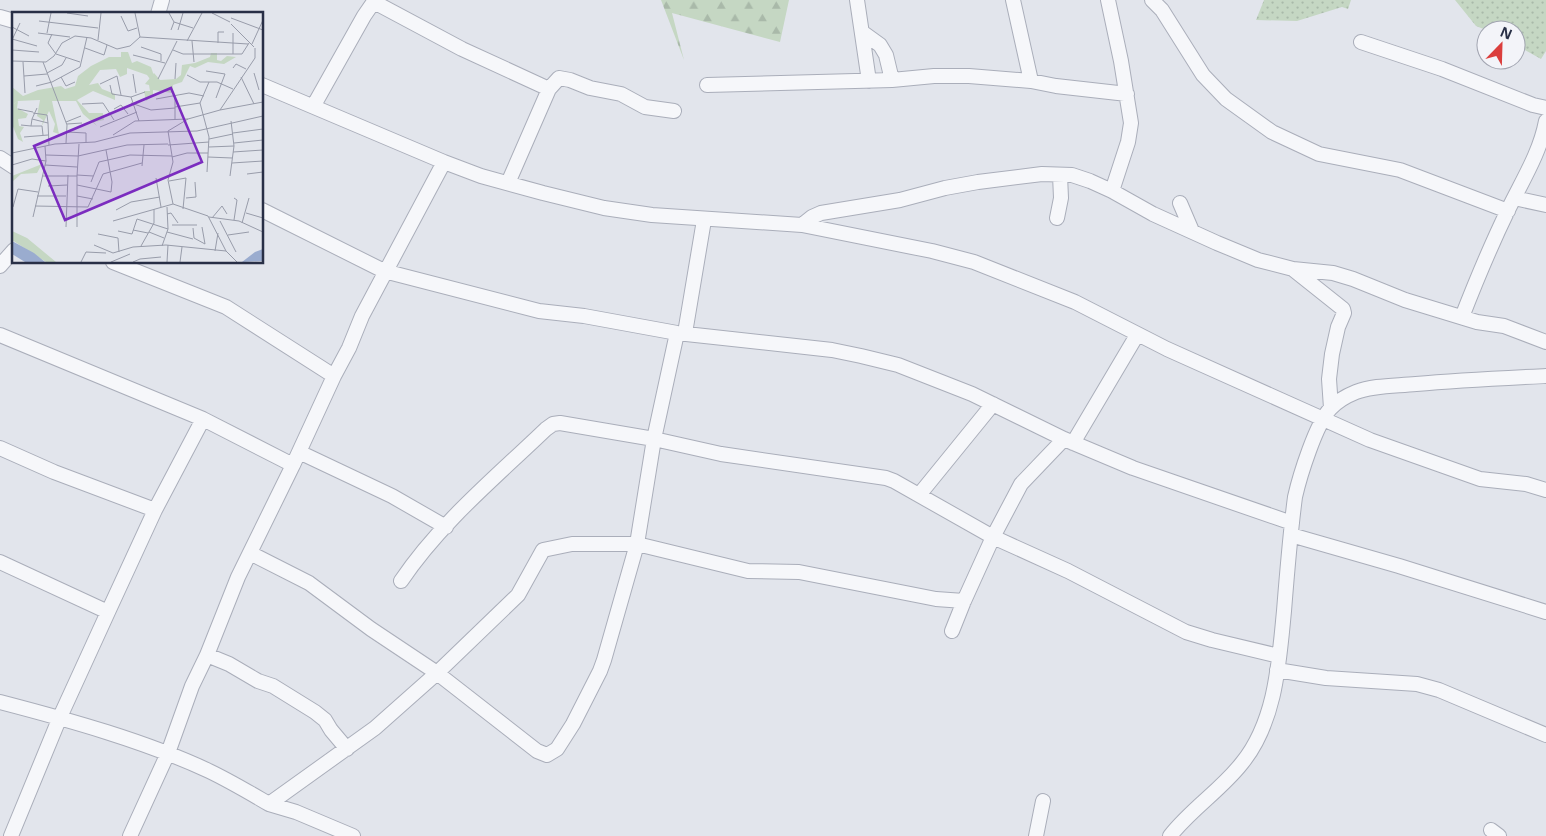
<svg xmlns="http://www.w3.org/2000/svg" width="1546" height="836" font-family="'Open Sans',sans-serif">
<style>
.grass{fill:url(#grass-dots)}
.forest{fill:url(#forest-firs)}
.lines{fill:none;stroke-linecap:round;stroke-linejoin:round}
.minor-casing{stroke:#aaaeba;stroke-width:16}
.minor{stroke:#f6f7fa;stroke-width:14}
.inset-road{fill:none;stroke:#989caa;stroke-width:1}
.view{fill:#7b2cbf;fill-opacity:0.15;stroke:#7b2cbf;stroke-width:2.5}
.inset-edge{fill:none;stroke:#282f46;stroke-width:2.5}
</style>
<defs>
<pattern id="grass-dots" width="8" height="8" patternUnits="userSpaceOnUse" patternTransform="scale(1.25)"><rect width="8" height="8" fill="#c5d7c3"/><path d="M2 2h.1M6 6h.1" fill="none" stroke="#a9b9a9" stroke-width="1.8" stroke-linecap="round"/></pattern>
<pattern id="forest-firs" width="22" height="20" patternUnits="userSpaceOnUse" patternTransform="scale(1.25)"><rect width="22" height="20" fill="#c5d7c3"/><path d="M5 1l3.5 6h-7zM16 11l3.5 6h-7z" fill="#a9b9a9"/></pattern>
</defs>
<rect width="100%" height="100%" fill="#e2e5ec"/>
<!-- grass -->
<path class="grass" d="M1264 0H1351L1348 9 1342 7 1297 21 1256 20Z
M1455 0H1546V51L1541 59 1516 45V30H1486L1476 26Z"/>
<!-- forest -->
<path class="forest" d="M661 0H789L780 42 672 13 684 60Z"/>
<g class="lines">
<defs>
<path id="minor" d="M857 0 869 81
M1013 0 1031 81
M1108 0 1121 61 1131 123 1128 142 1112 191
M1152 0 1162 10 1203 75 1226 99 1272 132 1319 154 1400 170 1508 211
M374 2 462 49 549 89 508 183
M158 14 162 0
M0 17 14 21
M862 32 880 45 886 55 892 80
M1361 42 1442 69 1533 105 1546 108
M262 85 444 162 481 176 543 193 604 208 652 215 802 225 932 251 974 262 1075 302 1167 349 1370 440 1480 479 1526 484 1546 490
M707 85 892 80 934 76H969L1031 81 1056 86 1127 94
M549 89 559 78 570 80 590 88 621 94 645 107 674 111
M314 105 364 16 375 0
M0 158 14 167
M1514 198 1546 205
M1180 203 1192 231
M262 210 384 271 539 311 584 316 677 333 832 350 861 356 898 365 972 394 1064 439 1133 468 1292 523
M1057 218 1061 198 1060 175
M802 225 812 217 821 213 900 200 945 188 978 182 1042 174 1072 175 1090 181 1112 191 1153 214 1217 243 1258 260 1293 269 1333 273 1353 279 1405 300 1477 322 1504 326 1546 342
M113 262 226 307 334 376
M0 266 14 250
M1294 270 1343 309 1344 313 1338 327 1332 354 1329 379 1331 408
M1462 317C1476 281 1491 245 1508 210 1522 181 1540 153 1546 121
M685 333 704 220
M0 335 203 419 293 465 334 376 349 348 362 316 444 162
M1073 443 1137 335
M0 448 54 472 155 510
M299 452 392 496 446 527
M919 495 993 404
M1291 535 1399 566 1546 612
M250 553 309 583 371 629 437 673 537 751 547 755 557 749 573 724 600 671 604 660 637 544 654 439 677 333
M0 562 108 612
M401 581C440 523 496 477 546 429L553 424 560 423 654 439 721 454 886 478 894 481 993 537 1068 571 1186 632 1212 640 1279 656
M952 631 964 601 993 537 1021 484 1064 439
M207 655 229 664 258 681 273 686 315 712 325 720 331 730 347 749
M1277 670 1326 678 1417 684 1439 690 1546 735
M0 702C69 720 145 741 209 771 230 781 250 793 269 804L375 728 437 673 518 595 543 550 572 544H637L748 571 799 572 936 599 964 601
M269 804 296 812 353 836
M1491 830 1499 836
M11 836 60 717 108 612 155 510 203 419
M130 836 168 753 192 686 207 655 238 577 293 465
M1036 836 1043 801
M1170 836C1191 809 1221 790 1242 763 1276 721 1279 662 1284 611 1287 573 1290 535 1295 497 1300 475 1316 424 1330 409 1337 401 1346 396 1356 392 1374 385 1396 386 1416 384 1459 380 1503 378 1546 376"/>
</defs>
<!-- minor casing -->
<use href="#minor" class="minor-casing"/>
<!-- minor -->
<use href="#minor" class="minor"/>
</g>
<!-- overview -->
<g transform="translate(12 12)">
<rect width="251" height="251" fill="#e2e5ec"/>
<path d="M199 41H205V48L209 49 215 44 224 45 212 52 196 50 183 56 178 54 170 70 161 73 160 81 141 78V84L134 89 132 79H138L137 73 133 72 142 61 148 68 164 67 169 63 170 53 183 51 198 45ZM6 89 5 96 16 102 14 106 6 107 7 114 12 115 8 121 11 130 6 127 0 112V93Z" fill="#c5d7c3"/>
<path d="M109 40H116L120 51 125 49 139 55 142 64 138 67 135 63 115 56V62L108 65 104 57 88 58 77 73 86 71 90 77 103 82V88L81 79 65 88 77 101H91L92 108 82 110 85 114 71 102 64 89H40L47 122 41 120 43 112 37 99 30 114 31 108 25 104 28 88 6 89 0 93V75L11 84 26 78 49 74 53 77 63 74 66 64 79 54 97 45H109Z" fill="#c5d7c3"/>
<path d="M30 152 25 161 9 162 0 170V164ZM0 219 15 226 44 250H34L0 228Z" fill="#c5d7c3"/>
<path d="M0 229 22 241 33 250H13L0 242ZM251 237V249L230 250 243 240Z" fill="#9aaccf"/>
<path class="inset-road" d="M55 1 76 4M123 1 128 25M157 1 162 10 159 18M200 1 218 10M109 4 116 19 125 16M219 6 251 18M27 9 86 16M162 10 181 16M219 12 242 35M0 15 17 24M166 18 171 1M26 21 58 25M35 21 39 1M221 21V42M40 22 36 31 44 42 68 50M0 27 25 34M0 28 8 11M86 28 89 1M175 29 190 1M180 29 182 50M206 31V20H212M240 32 251 8M129 35 149 42V49M73 36 92 43 95 33M0 38 27 40M161 38 171 42H230L237 31M121 43 153 51M0 49 34 50 42 44 50 31 63 24 79 26 105 37 118 34 128 25 236 32M11 50 13 81M31 50 55 113 54 131M221 56 224 52 234 57M194 59 213 62 204 86M35 61 50 53 54 46M242 61 247 78M121 62 124 81M175 63 188 70H205L221 77M12 64 35 62M49 65 54 74 63 70M229 65 242 92M146 67 165 29M163 67 164 51M88 72 105 64 109 83M98 73 100 82 119 85M24 74 40 70 68 55 75 25M163 85V107M144 87 177 81 192 84M119 91 139 98 163 96M70 92 91 91 102 108M163 95 188 91M25 96 20 107 36 111 37 133M6 97 21 100M102 97 109 93 116 102M208 98 176 107 156 119 161 150 156 168 161 192 196 204 214 239 225 250M208 98 243 46V36M208 98 251 90M21 101 35 103 36 111M127 109 119 85 133 80M54 110 69 104M55 112 70 111M9 113 19 114 20 107M19 114H30L31 123M88 115 125 100M55 120 74 121V131M221 121 251 117M101 123 123 109 176 107M12 125 36 123M197 127 221 122M222 131 251 128M156 133 197 130M197 135 222 134M221 140 251 138M0 141 43 132 83 130 118 121 185 119 251 104M34 143 66 144 115 133 156 132M160 145 175 141H196M196 145 220 146M220 151 251 149M0 153 20 147 34 149 33 134M33 153 65 155M130 154 132 133M195 160 197 125 188 91 197 70M235 162 251 160M65 163 81 164M30 164H65L67 132M218 164 222 134 219 109M144 166 149 195M157 169 174 166 171 197M79 170 87 150 118 143 160 144M65 173 99 180 100 170 94 138M36 174 55 173M25 184H54M65 184 81 187M174 186 184 185 183 170M222 186 225 188 222 208M23 194 76 195 91 162 130 151M1 195 6 177 26 180M104 198 119 190 148 185M234 201 251 206M155 202 159 201 166 211M21 205 34 149M197 205 227 209 251 220M200 206 210 194 215 202M101 209 161 192M208 209 224 240M230 211 237 186M160 213H185M54 215 56 163M65 215V164M181 216 182 226 193 232 190 215M121 218 136 221M106 219 120 222 125 207 156 217M137 220 152 226M155 220 181 227M86 222 106 226 107 240M216 223 237 220M82 233 101 241 121 235 154 233 214 239M129 234 142 211V197M150 234 156 217 155 195M203 239 206 221M69 250 74 240 94 241M99 250 118 242M121 250 128 247 149 245M155 250 156 233M168 250 170 235"/>
<path class="view" d="M159 76 190 150 53 208 22 134Z"/>
<rect width="251" height="251" class="inset-edge"/>
</g>
<!-- north arrow -->
<g transform="translate(1501 45) rotate(23)"><circle r="24" fill="#f3f4f9" stroke="#a2a5b1"/>
<path d="M0-4L9 19L0 12L-9 19Z" fill="#db3e3d"/>
<text y="-8" font-size="14" font-weight="bold" text-anchor="middle" fill="#282f46">N</text>
</g>
</svg>
